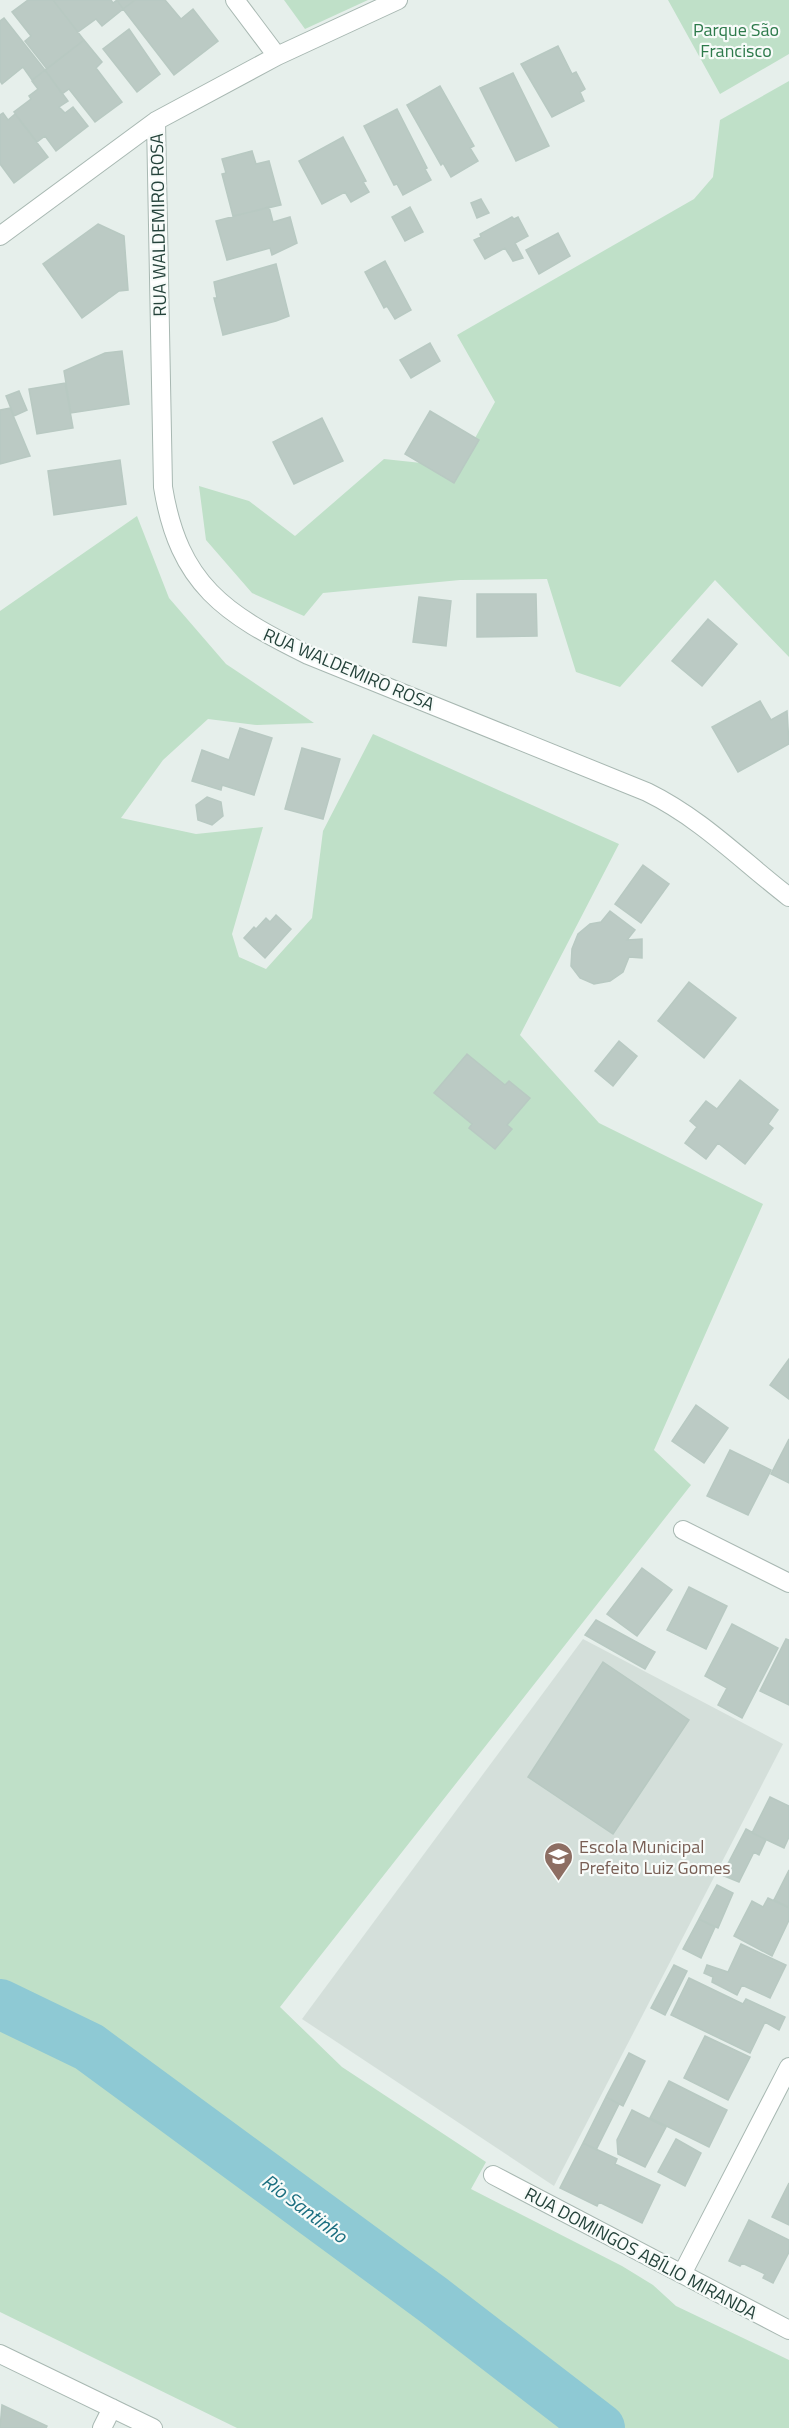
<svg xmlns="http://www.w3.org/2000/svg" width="789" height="2428" font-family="'Titillium Web',sans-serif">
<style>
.built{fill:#d4dfda}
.green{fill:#bfe0c8}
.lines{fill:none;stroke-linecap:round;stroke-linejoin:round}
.river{stroke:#8ec9d4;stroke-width:50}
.building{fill:#bbcac4;stroke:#b8c9c2;stroke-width:1.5}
.minor-casing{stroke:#a8b8b2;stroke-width:20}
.minor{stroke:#fff;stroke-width:18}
.labels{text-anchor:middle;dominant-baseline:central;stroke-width:4.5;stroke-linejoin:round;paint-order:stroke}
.park-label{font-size:18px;fill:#2d7a4b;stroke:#f7fbf9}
.street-label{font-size:18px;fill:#24423a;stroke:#f7fbf9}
.education-label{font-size:18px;fill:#785e54;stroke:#f7fbf9;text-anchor:start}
.water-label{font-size:20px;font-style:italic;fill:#1c6f80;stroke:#f7fbf9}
</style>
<rect width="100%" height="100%" fill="#e6efeb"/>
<!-- built -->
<path class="built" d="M583 1639 783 1744 554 2186 302 2019Z"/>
<!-- green -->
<path class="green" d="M284 0H368L305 29Z
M668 0H789V54L720 94Z
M789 81V657L715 580 620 687 576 672 547 579 460 580 323 593 304 616 252 593 206 540 199 486 249 501 295 536 384 459 459 467 495 402 457 335 694 199 713 177 720 120Z
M137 516 169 598 226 664 314 723 257 725 208 719 163 760 121 818 196 834 263 827 232 934 239 957 266 969 312 918 323 831 373 734 619 844 520 1035 599 1123 763 1204 654 1450 691 1485 280 2007 342 2067 486 2162 471 2189 622 2266 653 2285 676 2306 789 2360V2428H237L0 2312V611Z"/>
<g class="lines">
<!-- river -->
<path class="river" d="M0 2004 89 2047 432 2299 600 2428"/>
</g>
<!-- building -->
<path class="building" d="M28 0H53L84 40 47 69 25 41 31 36 12 12Z
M53 0H111L113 3 117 0 123 9 102 26 96 19 78 32Z
M117 0H135L123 9Z
M135 0H165L181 19 193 9 218 41 174 75 123 9Z
M4 18 45 70 32 80 23 67 2 84 0 81V21Z
M129 29 160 74 137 92 103 49Z
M84 40 102 62 96 68 122 102 95 122 69 89 62 94 45 70Z
M558 46 572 74 576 72 585 89 580 92 584 101 552 117 521 64Z
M45 70 68 101 59 107 65 113 73 107 88 126 56 151 45 136 37 142 14 112 31 99 29 96 38 89 32 81Z
M513 73 549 146 516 161 480 88Z
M440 86 474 146 470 148 478 161 451 177 443 163 441 165 407 105Z
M397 109 427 168 425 169 431 180 403 195 397 184 394 185 364 126Z
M3 113 8 120 15 114 48 157 14 183 0 164V115Z
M343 137 366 181 363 182 369 192 351 202 345 192 322 204 299 161Z
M252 151 256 164 269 161 281 205 233 216 222 174 226 173 222 159Z
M481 199 489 213 477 218 471 203Z
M269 207 273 222 290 217 297 243 272 255 270 248 227 260 216 221Z
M410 207 423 232 405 241 392 217Z
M512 217 514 219 518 217 528 236 515 243 523 258 513 261 505 248 485 259 474 240 481 237 480 234Z
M98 224 124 236 128 290 119 291 82 318 43 264Z
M558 233 570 256 539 274 526 250Z
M385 261 411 310 395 319 387 306 384 308 365 272Z
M276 264 289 316 276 321 223 335 214 298H217L214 282Z
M430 343 440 361 411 378 400 360Z
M122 351 129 404 71 413 64 371 105 353Z
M65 383 73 428 37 434 29 389Z
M19 391 27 410 14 416 6 396Z
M10 408 30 456 0 464V410Z
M430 411 479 440 454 483 405 454Z
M322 418 343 461 294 484 273 442Z
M120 460 126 504 54 515 48 471Z
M477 594H536L537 636 477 637Z
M419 597 451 601 446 646 413 642Z
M708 619 737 644 702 686 672 661Z
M760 701 771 720 787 711 789 744 738 772 712 727Z
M240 728 272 738 254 795 222 785 221 790 192 781 202 750 229 760Z
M302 748 340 759 323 819 285 809Z
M207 797 221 802 223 816 212 825 198 820 196 805Z
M643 865 669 884 641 923 615 904Z
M610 911 635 930 627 940 642 939V958L629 957 623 972 610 981 594 984 580 978 571 966 572 949 578 934 590 924 601 922Z
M276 915 291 929 265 958 244 938 254 927 256 929 266 918 270 922Z
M689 982 736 1018 704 1058 658 1021Z
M619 1041 637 1056 613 1086 595 1071Z
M467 1054 505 1085 509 1081 530 1098 507 1125 512 1129 495 1149 469 1128 472 1124 434 1093Z
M740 1080 778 1110 768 1124 773 1128 745 1164 718 1143 706 1159 685 1143 697 1127 690 1121 706 1101 717 1109Z
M789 1359V1399L770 1385Z
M696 1405 728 1428 704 1463 672 1441Z
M789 1439V1483L771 1474Z
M730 1450 771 1470 748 1515 707 1496Z
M642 1568 672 1590 637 1636 607 1614Z
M689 1587 727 1606 706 1649 667 1630Z
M596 1620 655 1652 645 1669 585 1635Z
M732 1624 778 1648 742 1718 718 1705 727 1688 705 1676Z
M786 1639 789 1640V1705L760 1691Z
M603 1662 689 1720 613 1834 528 1777Z
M770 1797 789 1806V1837L784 1848 752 1833Z
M746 1829 766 1840 759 1855 754 1852 739 1882 722 1875Z
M789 1870V1907L774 1900Z
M717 1885 733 1893 718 1928 699 1919Z
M768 1898 789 1908V1920L772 1956 734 1936 752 1901 763 1907Z
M699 1919 715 1927 701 1958 683 1949Z
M741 1944 786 1965 770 1998 742 1985 737 1995 712 1982 713 1977 704 1973 707 1965 728 1972Z
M674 1965 687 1971 665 2015 651 2008Z
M689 1978 743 2004 746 1999 785 2017 779 2030 765 2022 750 2053 671 2015Z
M705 2036 750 2057 728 2100 684 2078Z
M629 2053 645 2061 623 2106 606 2097Z
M669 2081 727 2110 709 2147 650 2118Z
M606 2097 619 2104 596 2150 583 2143Z
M632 2110 666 2127 645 2167 618 2154 617 2140Z
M676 2139 701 2153 685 2186 658 2172Z
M583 2143 617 2159 615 2164 660 2185 642 2223 599 2202 597 2206 560 2188Z
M789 2183V2225L772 2217Z
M749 2220 789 2240V2252L773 2283 763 2278 765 2274 742 2263 740 2266 729 2261Z
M2 2405 47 2426 46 2428H0Z"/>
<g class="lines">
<defs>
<path id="minor" d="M235 0 277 56
M156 121 163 487C179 585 225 614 308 655L647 792C702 819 741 860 789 897
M0 236 156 121 277 56 398 0
M683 1530 789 1583
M493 2175 789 2330
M682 2274 789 2067
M0 2354 153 2428
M102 2428 112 2408"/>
</defs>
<!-- minor casing -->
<use href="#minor" class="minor-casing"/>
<!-- minor -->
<use href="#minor" class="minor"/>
</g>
<!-- icons -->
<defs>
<symbol id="school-pin" viewBox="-11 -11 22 30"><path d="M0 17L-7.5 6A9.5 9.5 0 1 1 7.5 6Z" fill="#8d6e63" stroke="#f7fbf9"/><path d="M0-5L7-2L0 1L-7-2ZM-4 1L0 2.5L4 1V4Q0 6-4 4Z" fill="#fff"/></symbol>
</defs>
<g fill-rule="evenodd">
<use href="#school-pin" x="542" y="1840" width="33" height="45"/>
</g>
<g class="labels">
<!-- park labels -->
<g class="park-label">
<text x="736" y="29">Parque São<tspan x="736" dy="21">Francisco</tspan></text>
</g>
<!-- street labels -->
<g class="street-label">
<text transform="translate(158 225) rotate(-91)">RUA WALDEMIRO ROSA</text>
<text transform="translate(349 669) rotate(23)">RUA WALDEMIRO ROSA</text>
<text transform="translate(641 2253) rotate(28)">RUA DOMINGOS ABÍLIO MIRANDA</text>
</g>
<!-- education labels -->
<g class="education-label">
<text x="579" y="1846">Escola Municipal<tspan x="579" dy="21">Prefeito Luiz Gomes</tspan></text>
</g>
<!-- water labels -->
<g class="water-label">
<text transform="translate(305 2208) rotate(37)">Rio Santinho</text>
</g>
</g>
</svg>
